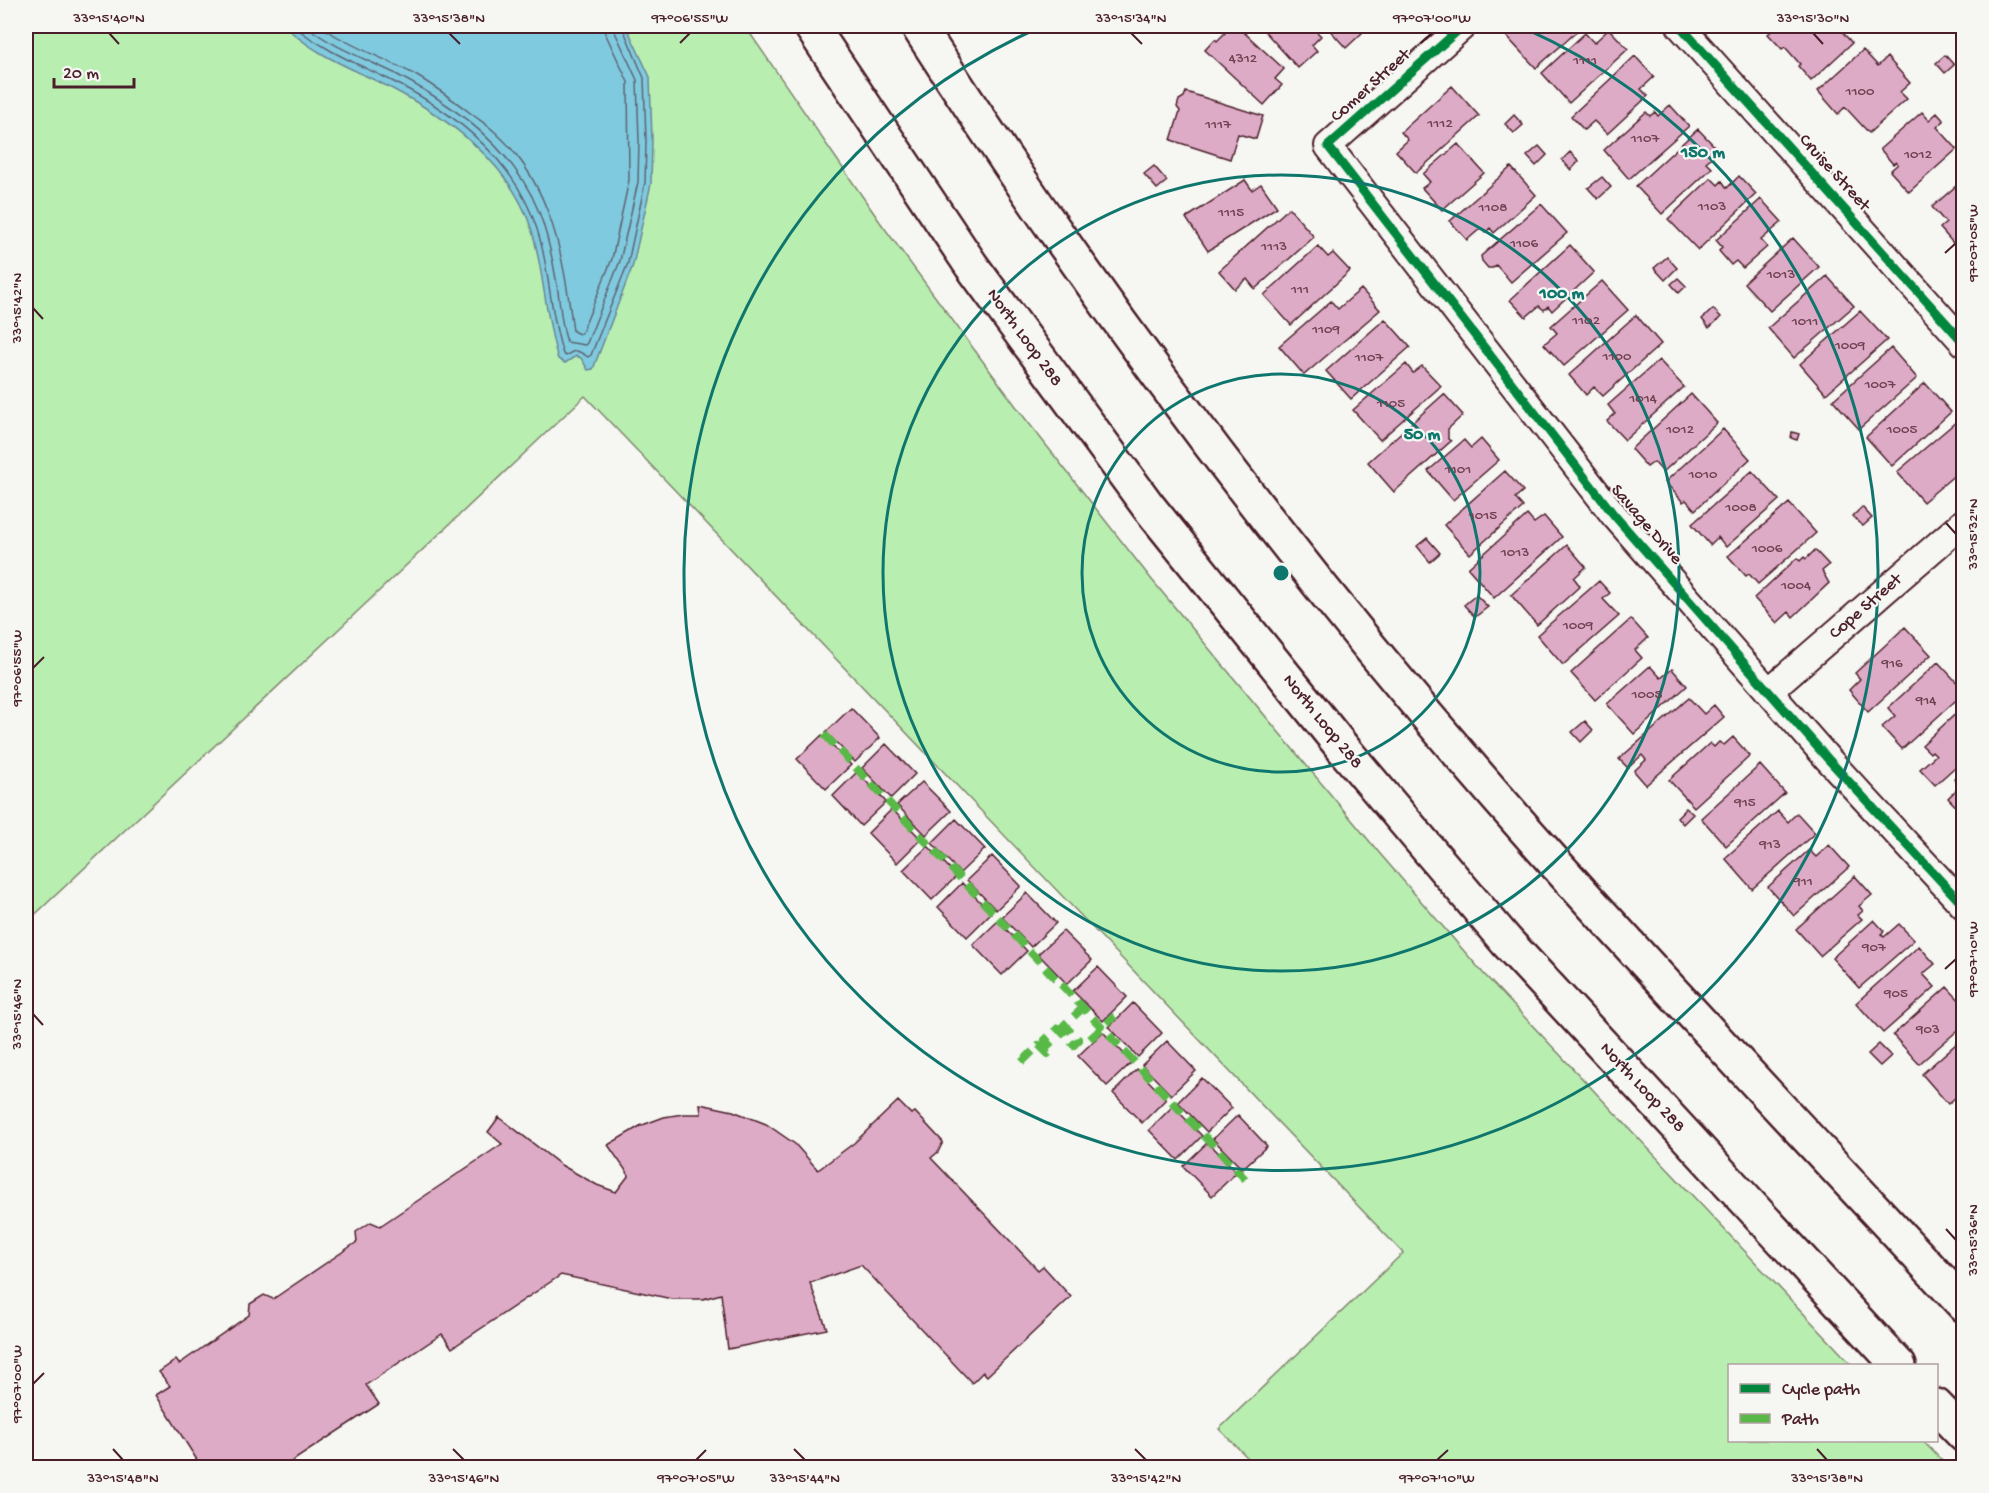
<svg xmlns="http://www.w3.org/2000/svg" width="1989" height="1493" font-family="'Gochi Hand',sans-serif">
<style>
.green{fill:#b8eeb0;stroke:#81866e;stroke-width:1.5}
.water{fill:#7fcade;stroke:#6a8696;stroke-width:1.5}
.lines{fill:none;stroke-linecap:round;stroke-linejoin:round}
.shore{stroke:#5f6373;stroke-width:1.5}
.building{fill:#deabc6;stroke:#4a1f2b;stroke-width:1.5}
.street-casing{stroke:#4a1f2b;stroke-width:30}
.highway-casing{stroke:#4a1f2b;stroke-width:38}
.street{stroke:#f6f6f2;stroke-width:26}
.highway{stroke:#f6f6f2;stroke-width:33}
.quiet{stroke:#58b947;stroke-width:8;stroke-dasharray:15 8;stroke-linecap:butt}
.cycleway-casing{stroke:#f6f6f2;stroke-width:13}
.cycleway{stroke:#00873e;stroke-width:9}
.ticks{fill:none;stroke:#4a1f2b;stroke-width:2}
.ring{fill:none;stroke:#0f766e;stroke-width:3}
.labels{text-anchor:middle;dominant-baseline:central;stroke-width:4.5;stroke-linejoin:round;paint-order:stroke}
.number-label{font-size:15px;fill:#6f4252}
.street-label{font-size:18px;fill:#4a1f2b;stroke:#f6f6f2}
.centre{fill:#0f766e;stroke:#f6f6f2;stroke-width:3}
.ring-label{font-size:18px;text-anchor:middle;font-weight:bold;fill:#0f766e;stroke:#f6f6f2;stroke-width:4.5;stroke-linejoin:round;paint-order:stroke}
.neatline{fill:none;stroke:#4a1f2b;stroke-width:2}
.ticks-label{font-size:15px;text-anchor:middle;fill:#4a1f2b}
</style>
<rect width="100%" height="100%" fill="#f6f6f2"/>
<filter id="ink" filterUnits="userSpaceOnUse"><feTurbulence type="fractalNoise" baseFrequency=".0167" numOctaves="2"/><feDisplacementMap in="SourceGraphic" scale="12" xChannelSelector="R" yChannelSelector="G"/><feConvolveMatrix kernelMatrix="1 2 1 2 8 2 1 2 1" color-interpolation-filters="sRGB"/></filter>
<g filter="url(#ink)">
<!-- green -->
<path class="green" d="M26 26H745L880 222 1024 417 1152 580 1381 855 1483 973 1852 1365 1730 1366V1440L1923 1441 1948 1467H1257L1219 1429 1403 1253 585 396 340 628 26 923Z"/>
<!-- water -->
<path class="water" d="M285 26H626L650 77 652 140 651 184 633 265 593 369 588 370 581 358 576 356 565 363 558 359C546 319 544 278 534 238 517 171 460 126 402 94 363 72 318 59 285 26Z"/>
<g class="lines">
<!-- shore -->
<path class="shore" d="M293 26C326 51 351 61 388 79 446 107 506 152 531 213 550 257 548 308 563 354L566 356C575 348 579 351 588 357L591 355 628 263 645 183 646 141 644 78 622 26
M306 26C333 47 363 58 394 73 453 104 514 148 539 212 547 233 552 256 556 279 560 299 560 322 567 342L585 345 587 343 620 261 638 182 639 141 637 80 615 32 614 26
M320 26C350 47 385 58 417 76 437 88 455 101 473 115 481 121 489 126 495 132 552 183 564 259 573 331L579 334 582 332 612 259 629 180 628 82 606 35 605 26"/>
</g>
<!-- building -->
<path class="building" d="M1223 26H1237L1284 69 1275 79 1282 85 1264 105 1205 50 1215 39 1217 41 1225 33 1221 28Z
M1260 26H1311L1321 36 1312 45 1317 51 1298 68Z
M1326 26H1356L1362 33 1346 48Z
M1520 26H1583L1536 68 1507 37Z
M1777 26H1837L1852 43 1811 81 1798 66 1800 64 1785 47 1782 49 1768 34Z
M1609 29 1628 49 1569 103 1542 73 1585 33 1594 43Z
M1863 50 1878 66 1887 57 1910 83 1900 92 1907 99 1869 133 1845 107 1838 114 1818 91Z
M1945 55 1954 65 1945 73 1936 63Z
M1635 56 1654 77 1641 89 1648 96 1607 134 1594 121 1584 130 1571 116Z
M1452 86 1479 116 1416 173 1396 151 1408 140 1401 132Z
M1186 92 1263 116 1256 139 1238 134 1230 159 1171 140 1180 111 1177 107 1179 100 1184 97Z
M1670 105 1689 126 1629 179 1604 150 1646 112 1650 116 1655 112 1658 116Z
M1922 112 1929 120 1937 113 1944 121 1937 127 1957 149 1909 192 1890 171 1898 164 1896 162 1893 164 1880 149Z
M1514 115 1523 125 1514 133 1505 124Z
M1698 129 1719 151 1706 162 1712 168 1662 214 1636 186Z
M1458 144 1484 173 1442 210 1422 188 1430 182 1423 174Z
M1539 146 1547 155 1536 166 1527 156Z
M1570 152 1579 161 1571 170 1562 160Z
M1154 166 1167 181 1157 189 1144 174Z
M1511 167 1536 195 1494 233 1490 228 1485 233 1481 228 1467 240 1450 221Z
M1739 176 1756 194 1698 250 1668 219 1711 178 1718 185 1722 181 1727 188Z
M1602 177 1611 187 1598 199 1588 188Z
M1964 179V245L1959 250 1940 228 1946 223 1932 207Z
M1245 180 1252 190 1261 184 1277 207 1208 251 1186 218Z
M1761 199 1782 222 1761 240 1767 247 1743 268 1736 261 1731 265 1719 251 1722 247 1716 240Z
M1541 204 1567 233 1511 282 1496 265 1493 268H1488L1482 261 1481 256Z
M1289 208 1314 237 1255 289 1247 279 1235 289 1219 271Z
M1793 238 1819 267 1770 311 1744 283Z
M1570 245 1594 272 1552 311 1548 306 1544 310 1539 306 1526 317 1510 300Z
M1318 246 1328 257 1333 253 1350 271 1291 325 1264 295Z
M1667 257 1677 268 1665 280 1654 268Z
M1827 276 1854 306 1794 358 1768 328Z
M1678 278 1686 286 1679 293 1671 284Z
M1602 281 1628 310 1564 366 1544 344 1557 333 1551 326Z
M1361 289 1380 310 1304 375 1279 346 1331 301 1338 309Z
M1713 309 1721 317 1709 328 1702 319Z
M1860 311 1887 340 1826 394 1800 364Z
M1636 315 1661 344 1603 396 1594 387 1586 395 1569 375Z
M1385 319 1410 347 1351 399 1326 371Z
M1891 348 1917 378 1859 429 1833 400Z
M1659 360 1684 387 1625 440 1607 421 1615 414 1608 405Z
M1406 364 1413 373 1422 366 1441 386 1380 440 1353 410Z
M1925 383 1951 412 1892 466 1866 437Z
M1444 394 1463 415 1448 429V439L1451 441 1394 492 1368 462Z
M1691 394 1717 423 1663 472 1654 462 1647 467 1631 449Z
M1957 421 1964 429V467L1923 502 1897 472Z
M1723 429 1750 459 1695 510 1686 500 1683 502 1665 482Z
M1792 432 1799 434 1797 440 1791 438Z
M1481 439 1499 460 1453 500 1428 471 1464 440 1471 448Z
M1505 471 1523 491 1515 498 1523 507 1470 554 1444 525Z
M1752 471 1779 500 1726 547 1718 537 1710 545 1692 524Z
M1789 503 1816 533 1758 584 1749 574 1746 576 1728 556Z
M1862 507 1872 518 1863 526 1853 516Z
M1527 515 1534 523 1544 516 1562 537 1494 598 1468 568Z
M1427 538 1440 553 1430 562 1417 546Z
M1567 545 1586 567 1574 578 1580 586 1537 625 1511 595Z
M1815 550 1829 565 1822 571 1829 583 1793 617 1789 612 1777 623 1754 598 1797 558 1800 561 1804 557 1806 559Z
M1599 581 1610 593 1603 599 1619 616 1563 665 1537 635Z
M1476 595 1488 607 1475 617 1464 605Z
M1631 619 1648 638 1635 650 1642 658 1595 700 1571 673Z
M1905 627 1931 655 1868 712 1849 690 1860 679 1855 673Z
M1938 662 1964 690V693L1902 749 1882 727 1895 716 1888 708Z
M1650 666 1661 678 1672 669 1687 686 1634 734 1607 704Z
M1689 698 1704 714 1714 705 1724 717 1646 785 1634 771 1646 760 1642 755 1628 768 1619 759Z
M1963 707 1964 759 1935 785 1920 769 1936 755 1932 751 1930 753 1922 745Z
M851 708 880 738 855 762 826 732Z
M1585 721 1593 730 1581 742 1572 732Z
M822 735 851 765 826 789 797 759Z
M1733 737 1750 756 1694 807 1669 780 1710 743 1714 747 1719 742 1724 745Z
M886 744 915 774 891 798 862 768Z
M1760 765 1785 793 1726 846 1701 818Z
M1964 771V815L1948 798 1960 786 1954 779Z
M857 772 886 802 861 826 833 796Z
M922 782 951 811 926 835 897 805Z
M1686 808 1693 814 1683 824 1677 817Z
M892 809 921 839 897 863 868 833Z
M1778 811 1788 822 1797 813 1815 833 1752 889 1725 858Z
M956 819 985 849 960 873 932 843Z
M1829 845 1849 867 1794 916 1768 887 1809 850 1816 857Z
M928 846 957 876 932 900 903 870Z
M992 856 1021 886 996 910 967 880Z
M1855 876 1872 895 1859 906 1863 911 1858 915 1862 919 1820 956 1796 929Z
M962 883 991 913 967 937 938 907Z
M1027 893 1056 923 1031 947 1002 917Z
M1874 920 1884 931 1881 934 1884 937 1899 924 1914 940 1859 988 1832 958Z
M998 921 1027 951 1002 975 973 945Z
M1063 931 1092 960 1067 984 1038 954Z
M1919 946 1935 964 1923 974 1935 987 1883 1033 1856 1003Z
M1098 967 1127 997 1103 1021 1073 991Z
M1947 987 1964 1005V1025L1919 1064 1893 1035Z
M1133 1003 1162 1033 1138 1057 1109 1027Z
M1103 1032 1132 1062 1107 1086 1078 1056Z
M1964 1037V1090L1948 1104 1922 1074Z
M1167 1041 1196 1071 1171 1095 1142 1065Z
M1879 1044 1891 1056 1880 1066 1868 1054Z
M1137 1069 1166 1099 1142 1123 1113 1093Z
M1202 1078 1232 1108 1207 1132 1178 1102Z
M898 1101 911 1114 915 1112 943 1142 938 1152 931 1158 1038 1270 1043 1266 1071 1297 987 1376 983 1372 972 1383 861 1265 810 1283 827 1329 728 1349 721 1294 703 1299H672L561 1275 452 1348 442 1334 366 1385 379 1404 282 1468H202L156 1395 170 1386 159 1372 176 1360 179 1364 249 1315 250 1304 264 1295 273 1299 357 1242 356 1232 371 1222 380 1226 502 1144 488 1132 499 1117 561 1165 597 1185 616 1192 629 1175 608 1145 640 1126 664 1117 683 1114H701L700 1104 733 1111 766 1124 795 1144 818 1170 854 1143Z
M1173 1106 1202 1136 1178 1160 1149 1130Z
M1238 1115 1267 1146 1242 1169 1213 1139Z
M1208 1142 1237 1172 1212 1196 1183 1166Z"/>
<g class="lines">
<defs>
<path id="street" d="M1463 26 1328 146 1614 515 1828 759 1964 906
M1680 26 1964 343
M1769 691 1964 522"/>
<path id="highway" d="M811 26 971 265 1148 506 1346 752 1506 941 1899 1366
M918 26C1105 317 1316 595 1546 853 1683 1006 1824 1155 1964 1305
M1936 1406 1964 1435"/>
</defs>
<!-- street casing -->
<use href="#street" class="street-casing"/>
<!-- highway casing -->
<use href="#highway" class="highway-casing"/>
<!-- street -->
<use href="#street" class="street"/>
<!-- highway -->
<use href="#highway" class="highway"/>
<!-- quiet -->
<path class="quiet" d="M824 734 1248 1182
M1090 1039 1115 1016
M1022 1062 1039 1045 1048 1054 1053 1049 1045 1040 1058 1028 1074 1045 1079 1040 1064 1025 1083 1008"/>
<defs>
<path id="cycleway" d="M1463 26 1328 146 1614 515 1828 759 1964 906
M1680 26 1964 343"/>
</defs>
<!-- cycleway casing -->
<use href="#cycleway" class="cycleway-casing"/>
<!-- cycleway -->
<use href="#cycleway" class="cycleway"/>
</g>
</g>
<!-- ticks -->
<path class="ticks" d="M109 33 119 44M449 33 460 44M1131 33 1142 44M1813 33 1823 44M680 43 690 33M1421 43 1432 33M1945 253 1956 243M33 308 43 319M1946 523 1956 534M33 668 44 657M1945 969 1956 959M33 1014 43 1025M1946 1229 1956 1240M33 1384 44 1373M113 1449 123 1460M453 1449 464 1460M794 1449 805 1460M1135 1449 1146 1460M1817 1449 1827 1460M696 1460 706 1450M1437 1460 1448 1450"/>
<!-- distance rings -->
<g class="ring">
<circle cx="1281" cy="573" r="199"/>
<circle cx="1281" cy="573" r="398"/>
<path d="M1519 26A597 597 0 1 1 1043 26"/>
</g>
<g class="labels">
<!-- number labels -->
<g class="number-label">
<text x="1243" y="59">4312</text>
<text x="1585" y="61">1111</text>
<text x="1860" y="92">1100</text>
<text x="1440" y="124">1112</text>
<text x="1218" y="125">1117</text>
<text x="1645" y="139">1107</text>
<text x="1918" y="155">1012</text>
<text x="1712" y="207">1103</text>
<text x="1493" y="208">1108</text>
<text x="1231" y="213">1115</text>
<text x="1524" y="244">1106</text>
<text x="1274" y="247">1113</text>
<text x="1781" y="275">1013</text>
<text x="1300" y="290">111</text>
<text x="1586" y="321">1102</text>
<text x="1805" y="322">1011</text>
<text x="1326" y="330">1109</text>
<text x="1850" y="346">1009</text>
<text x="1617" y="357">1100</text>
<text x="1369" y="358">1107</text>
<text x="1880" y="385">1007</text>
<text x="1643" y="399">1014</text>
<text x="1391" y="404">1105</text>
<text x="1680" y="430">1012</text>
<text x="1902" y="430">1005</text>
<text x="1458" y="470">1101</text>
<text x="1703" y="475">1010</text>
<text x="1741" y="508">1008</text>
<text x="1483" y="516">1015</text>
<text x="1767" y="549">1006</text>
<text x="1515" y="553">1013</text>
<text x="1796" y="586">1004</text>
<text x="1578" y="626">1009</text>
<text x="1892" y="664">916</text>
<text x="1647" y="695">1005</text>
<text x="1926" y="701">914</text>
<text x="1745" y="803">915</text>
<text x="1770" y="845">913</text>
<text x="1803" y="882">911</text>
<text x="1874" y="948">907</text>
<text x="1896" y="994">905</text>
<text x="1928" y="1030">903</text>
</g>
<!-- street labels -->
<g class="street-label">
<text transform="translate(1371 86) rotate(-42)">Comer Street</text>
<text transform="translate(1834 173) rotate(48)">Cruise Street</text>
<text transform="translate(1024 338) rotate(54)">North Loop 288</text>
<text transform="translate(1646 525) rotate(49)">Savage Drive</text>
<text transform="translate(1866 607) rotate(-41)">Cope Street</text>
<text transform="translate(1322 722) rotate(51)">North Loop 288</text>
<text transform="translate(1642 1088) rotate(47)">North Loop 288</text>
</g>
</g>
<circle cx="1281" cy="573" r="9" class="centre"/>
<g class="ring-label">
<text x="1703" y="157">150 m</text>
<text x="1562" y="298">100 m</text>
<text x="1422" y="439">50 m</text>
</g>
<!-- margin -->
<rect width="1989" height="1493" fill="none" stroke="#f6f6f2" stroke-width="66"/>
<!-- legend -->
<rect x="1728" y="1364" width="210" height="78" fill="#f6f6f2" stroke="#b1a0a2" stroke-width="1.5"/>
<rect x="1740" y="1384" width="30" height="9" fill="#00873e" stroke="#b1a0a2" stroke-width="1.5"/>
<text x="1782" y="1394" font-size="18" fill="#4a1f2b">Cycle path</text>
<rect x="1740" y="1414" width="30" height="9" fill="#58b947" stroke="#b1a0a2" stroke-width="1.5"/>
<text x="1782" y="1424" font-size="18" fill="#4a1f2b">Path</text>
<!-- scale -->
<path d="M54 78v9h80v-9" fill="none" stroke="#4a1f2b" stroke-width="3"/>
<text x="63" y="78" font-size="18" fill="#4a1f2b" stroke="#f6f6f2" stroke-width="4.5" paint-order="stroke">20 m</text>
<rect x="33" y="33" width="1923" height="1427" class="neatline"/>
<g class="ticks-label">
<text x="109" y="22">33°15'40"N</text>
<text x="449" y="22">33°15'38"N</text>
<text x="690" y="22">97°06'55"W</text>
<text x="1131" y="22">33°15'34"N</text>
<text x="1432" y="22">97°07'00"W</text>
<text x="1813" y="22">33°15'30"N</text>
<text transform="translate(1972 243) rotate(-90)" y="5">97°07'05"W</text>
<text transform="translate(16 308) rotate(-90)" y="5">33°15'42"N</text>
<text transform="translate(1972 534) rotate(-90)" y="5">33°15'32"N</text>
<text transform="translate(16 668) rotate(-90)" y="5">97°06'55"W</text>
<text transform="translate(1972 959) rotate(-90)" y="5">97°07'10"W</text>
<text transform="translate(16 1014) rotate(-90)" y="5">33°15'46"N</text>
<text transform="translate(1972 1240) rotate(-90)" y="5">33°15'36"N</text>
<text transform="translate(16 1384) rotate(-90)" y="5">97°07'00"W</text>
<text x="123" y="1482">33°15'48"N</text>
<text x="464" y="1482">33°15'46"N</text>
<text x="696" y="1482">97°07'05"W</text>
<text x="805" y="1482">33°15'44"N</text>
<text x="1146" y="1482">33°15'42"N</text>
<text x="1437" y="1482">97°07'10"W</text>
<text x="1827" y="1482">33°15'38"N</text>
</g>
</svg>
